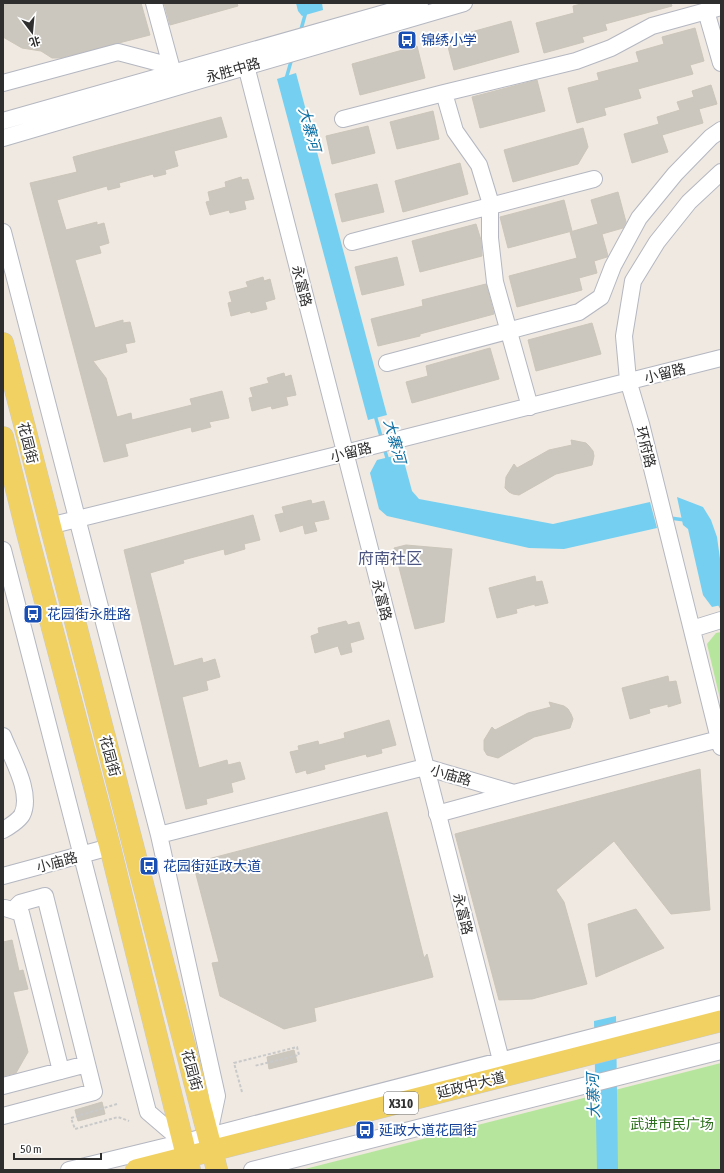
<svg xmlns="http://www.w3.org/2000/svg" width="724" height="1173" font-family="'Asap Condensed','Noto Sans SC',sans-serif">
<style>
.green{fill:#b6e59e}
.water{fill:#75cff0}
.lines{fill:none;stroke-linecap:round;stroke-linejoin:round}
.stream{stroke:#75cff0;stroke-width:3.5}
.building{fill:#cbc7bf;stroke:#cbc5ba}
.minor-casing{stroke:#b4b7c1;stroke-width:18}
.major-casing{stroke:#c9c9c9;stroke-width:22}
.path{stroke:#c9c9c9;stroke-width:2;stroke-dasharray:3 2;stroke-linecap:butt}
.minor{stroke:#fff;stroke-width:16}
.major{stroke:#f2d163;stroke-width:21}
.labels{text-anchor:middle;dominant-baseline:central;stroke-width:4;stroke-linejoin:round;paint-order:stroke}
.shield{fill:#fff;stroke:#6d6d6d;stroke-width:1}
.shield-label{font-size:13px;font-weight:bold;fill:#2e2e2e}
.transit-label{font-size:14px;fill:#164399;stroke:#fff;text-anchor:start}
.street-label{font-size:14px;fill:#2e2e2e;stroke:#fff}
.park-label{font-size:14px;fill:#2c6e1b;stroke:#fff}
.water-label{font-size:15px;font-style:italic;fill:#0d6fa3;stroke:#fff}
.quarter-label{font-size:16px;fill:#4d5680;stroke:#fff}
</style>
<rect width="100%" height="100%" fill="#efe9e1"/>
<!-- green -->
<path class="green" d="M721 632V703L707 644 716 633Z
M721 1063V1170H301Z"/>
<!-- water -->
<path class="water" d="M296 3H322L323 10 302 16 298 11Z
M296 73 387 415 368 420 277 79Z
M402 454 412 491 419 499 553 524 650 502 657 528 564 549 529 548 387 516 379 509 370 473 377 460Z
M677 497 703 507 711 520 717 537 721 566V605L712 607 703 595 688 529 683 525Z
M616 1016 618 1170H597L594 1021Z"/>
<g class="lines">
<!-- stream -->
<path class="stream" d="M300 33 307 8 306 3
M286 79 292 58
M375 415 382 440
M384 448 388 461
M670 518 685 520
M718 601 721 607"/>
</g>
<!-- building -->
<path class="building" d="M3 3H141L150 35 60 58H52L41 51 22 48 3 37Z
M164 3H237L238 6 170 25Z
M585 3H671L672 6 605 24 607 30 582 37 584 42 544 53 536 23 574 13 573 6Z
M511 21 519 52 454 70 446 39Z
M695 28 704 61 690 65 693 74 638 89 641 98 604 108 606 115 577 123 568 88 599 80 597 73 639 62 636 52 664 44 662 37Z
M417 46 425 78 360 95 352 64Z
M537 80 545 111 480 128 472 97Z
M711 85 717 104 699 109 703 123 662 135 668 152 632 163 624 134 659 124 657 117 680 110 677 102 694 97 692 91Z
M433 111 439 139 397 149 390 122Z
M221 117 227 137 174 151 178 166 165 170 166 174 154 177 153 174 119 183 120 187 108 190 107 186 57 200 66 230 97 222V225L104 223 109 243 99 246 101 253 75 260 95 328 123 320V323L130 322 135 342 125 344 127 352 93 361 106 378 117 417 131 413 132 420 192 405 190 399 222 391 229 418 209 422 211 427 192 432 191 427 125 444 128 456 104 462 30 183 77 172 73 157Z
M368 126 375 153 332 164 326 136Z
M583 128 588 147 578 164 513 182 504 150Z
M460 163 468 194 403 212 395 181Z
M241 177 242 180 248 179 254 199 244 201 246 209 230 213 229 210 210 215 206 202 210 201 208 192 226 187 225 182Z
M377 184 384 212 342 222 335 194Z
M618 192 626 222 623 228 602 234 608 256 607 257 594 261 597 273 579 278 582 290 517 307 509 276 577 258 570 232 598 224 591 200Z
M564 200 572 231 508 248 500 217Z
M476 224 481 240 482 256 420 272 412 241Z
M397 257 404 285 362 295 355 267Z
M263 277 264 281 270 279 275 299 265 302 267 309 251 313 250 311 231 316 228 303 232 302 229 292 248 287 246 282Z
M486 284 494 314 420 334V336L378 346 371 319 423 306 422 300Z
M592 323 601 354 536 371 528 340Z
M490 348 499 379 412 403 406 382 428 376 426 366Z
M284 373 285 377 291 375 296 395 286 397 288 405 272 409 271 406 252 411 249 398 253 397 250 388 269 383 267 378Z
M571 440 586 443 589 446 593 451 594 456 592 465 556 474 519 495 513 494 509 492 505 488 506 477 514 464 517 468 549 450 572 445Z
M311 500 312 504 324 501 329 519 314 522 317 531 305 534 303 525 280 532 275 515 284 513 282 507Z
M253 515 260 540 244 544 245 549 225 555 224 549 183 560 184 563 150 573 174 666 202 658 203 663 215 659 220 677 206 681 208 690 182 697 199 768 227 760 228 765 240 762 245 779 231 783 233 792 206 799 207 804 186 809 124 550Z
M406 545 452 549 444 622 415 629 394 548Z
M535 576 536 582 542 581 548 603 535 606V604L516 609 517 613 497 618 489 588Z
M346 621 348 625 359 622 364 639 350 643 352 652 341 655 338 646 315 653 311 636 319 633 318 628Z
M668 676 669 682 676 681 681 703 668 707V704L649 709 650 713 630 719 622 688Z
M549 702 564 706 568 709 571 714 573 719 570 728 534 737 498 758 487 755 484 750V740L492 727 495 730 528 713 551 707Z
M389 720 396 745 381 749 382 753 367 757 366 754 324 765 325 769 307 774 306 770 296 773 290 752 299 750 298 746 318 741 319 745 345 738 344 733Z
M700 769 710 910 671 914 614 841 556 890 564 902 587 984 532 999 499 1000 455 834Z
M387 812 424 958 427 954 433 977 314 1008 316 1021 284 1029 220 996 212 963 219 962 193 863Z
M636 909 664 948 596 977 588 924Z
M12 940 19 971 23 970 28 989 13 992 28 1052 16 1073 3 1076V942Z
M294 1050 297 1062 269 1069 267 1057Z
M102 1102 105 1114 78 1121 75 1110Z"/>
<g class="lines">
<defs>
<path id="minor" d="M154 3 173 73
M706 11 721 63
M243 54 505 1076
M3 83 118 52 171 66
M444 93 455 131 479 165 490 201V238L495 282 530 407
M343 119 444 93 576 61 611 48 652 26 721 7
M3 121 420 3
M3 138 464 3
M721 172 689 202 657 242 633 281 624 336 628 380 641 424 721 747
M3 232 159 835 217 1096 209 1134
M352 242 594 179
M387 363 579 312 601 297 613 266 639 218 675 174 711 137 721 130
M49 526 345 453 721 358
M3 550 148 1112 183 1142
M692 629 721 620
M3 736C11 757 33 793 22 815 19 820 9 827 3 830
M437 814 514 793
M159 835 425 767 514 793 719 739
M3 876 110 847
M5 908 21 913 61 1071
M3 1086 87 1064
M3 1116 94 1092 45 896 20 903 13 910
M69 1170 209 1136 721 1004
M252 1170 721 1051"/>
<path id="major" d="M3 343 217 1170
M3 437 27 533 110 847 190 1170
M136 1170 721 1021"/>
</defs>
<!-- minor casing -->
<use href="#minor" class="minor-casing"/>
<!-- major casing -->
<use href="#major" class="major-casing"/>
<!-- path -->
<path class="path" d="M242 1092 234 1063 297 1047 299 1055 254 1066
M117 1104 71 1118 75 1129 118 1117 129 1121"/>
<!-- minor -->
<use href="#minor" class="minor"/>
<!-- major -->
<use href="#major" class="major"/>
</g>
<!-- icons -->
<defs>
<symbol id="bus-square" viewBox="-11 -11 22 22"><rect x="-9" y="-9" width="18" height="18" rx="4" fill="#1a4fb4" stroke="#fff"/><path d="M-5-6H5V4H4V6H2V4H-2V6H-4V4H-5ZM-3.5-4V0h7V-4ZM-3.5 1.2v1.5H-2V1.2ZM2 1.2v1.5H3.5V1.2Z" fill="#fff"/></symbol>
</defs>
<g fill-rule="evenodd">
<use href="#bus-square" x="396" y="29" width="22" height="22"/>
<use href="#bus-square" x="22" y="603" width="22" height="22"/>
<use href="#bus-square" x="138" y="855" width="22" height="22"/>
<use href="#bus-square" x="354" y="1119" width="22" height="22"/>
</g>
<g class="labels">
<!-- shield labels -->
<rect class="shield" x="384" y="1092" width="34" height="22" rx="3"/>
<g class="shield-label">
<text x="401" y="1103">X310</text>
</g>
<!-- transit labels -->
<g class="transit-label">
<text x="421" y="40">锦绣小学</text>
<text x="47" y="614">花园街永胜路</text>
<text x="163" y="866">花园街延政大道</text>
<text x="379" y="1130">延政大道花园街</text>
</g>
<!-- street labels -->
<g class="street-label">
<text transform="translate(233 70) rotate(-16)">永胜中路</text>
<text transform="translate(302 286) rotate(76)">永富路</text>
<text transform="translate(665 373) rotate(-14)">小留路</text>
<text transform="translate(28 443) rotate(76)">花园街</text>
<text transform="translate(646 447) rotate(76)">环府路</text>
<text transform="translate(351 452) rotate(-14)">小留路</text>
<text transform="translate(382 600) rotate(76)">永富路</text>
<text transform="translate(110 756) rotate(75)">花园街</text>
<text transform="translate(451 775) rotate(16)">小庙路</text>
<text transform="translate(57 862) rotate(-15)">小庙路</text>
<text transform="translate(463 914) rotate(76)">永富路</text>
<text transform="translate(192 1070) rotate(75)">花园街</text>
<text transform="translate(471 1085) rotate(-14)">延政中大道</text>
</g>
<!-- park labels -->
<g class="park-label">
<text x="672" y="1124">武进市民广场</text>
</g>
<!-- water labels -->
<g class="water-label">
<text transform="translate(310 129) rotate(75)">大寨河</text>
<text transform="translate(395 441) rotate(75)">大寨河</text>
<text transform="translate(593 1096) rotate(-92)">大寨河</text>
</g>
<!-- quarter labels -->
<g class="quarter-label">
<text x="390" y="558">府南社区</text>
</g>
</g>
<!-- border -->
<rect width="724" height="1173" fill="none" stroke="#2e2e2e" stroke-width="8"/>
<!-- north arrow -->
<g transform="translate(32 32) rotate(164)" stroke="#ffffff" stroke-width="3" paint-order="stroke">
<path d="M0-3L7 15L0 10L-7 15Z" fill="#2e2e2e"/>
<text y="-6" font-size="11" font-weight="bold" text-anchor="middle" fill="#2e2e2e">北</text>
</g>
<!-- scale -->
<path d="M14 1153v6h87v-6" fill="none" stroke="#2e2e2e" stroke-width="2"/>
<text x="20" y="1153" font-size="12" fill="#2e2e2e" stroke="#ffffff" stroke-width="3" paint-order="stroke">50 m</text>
</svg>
